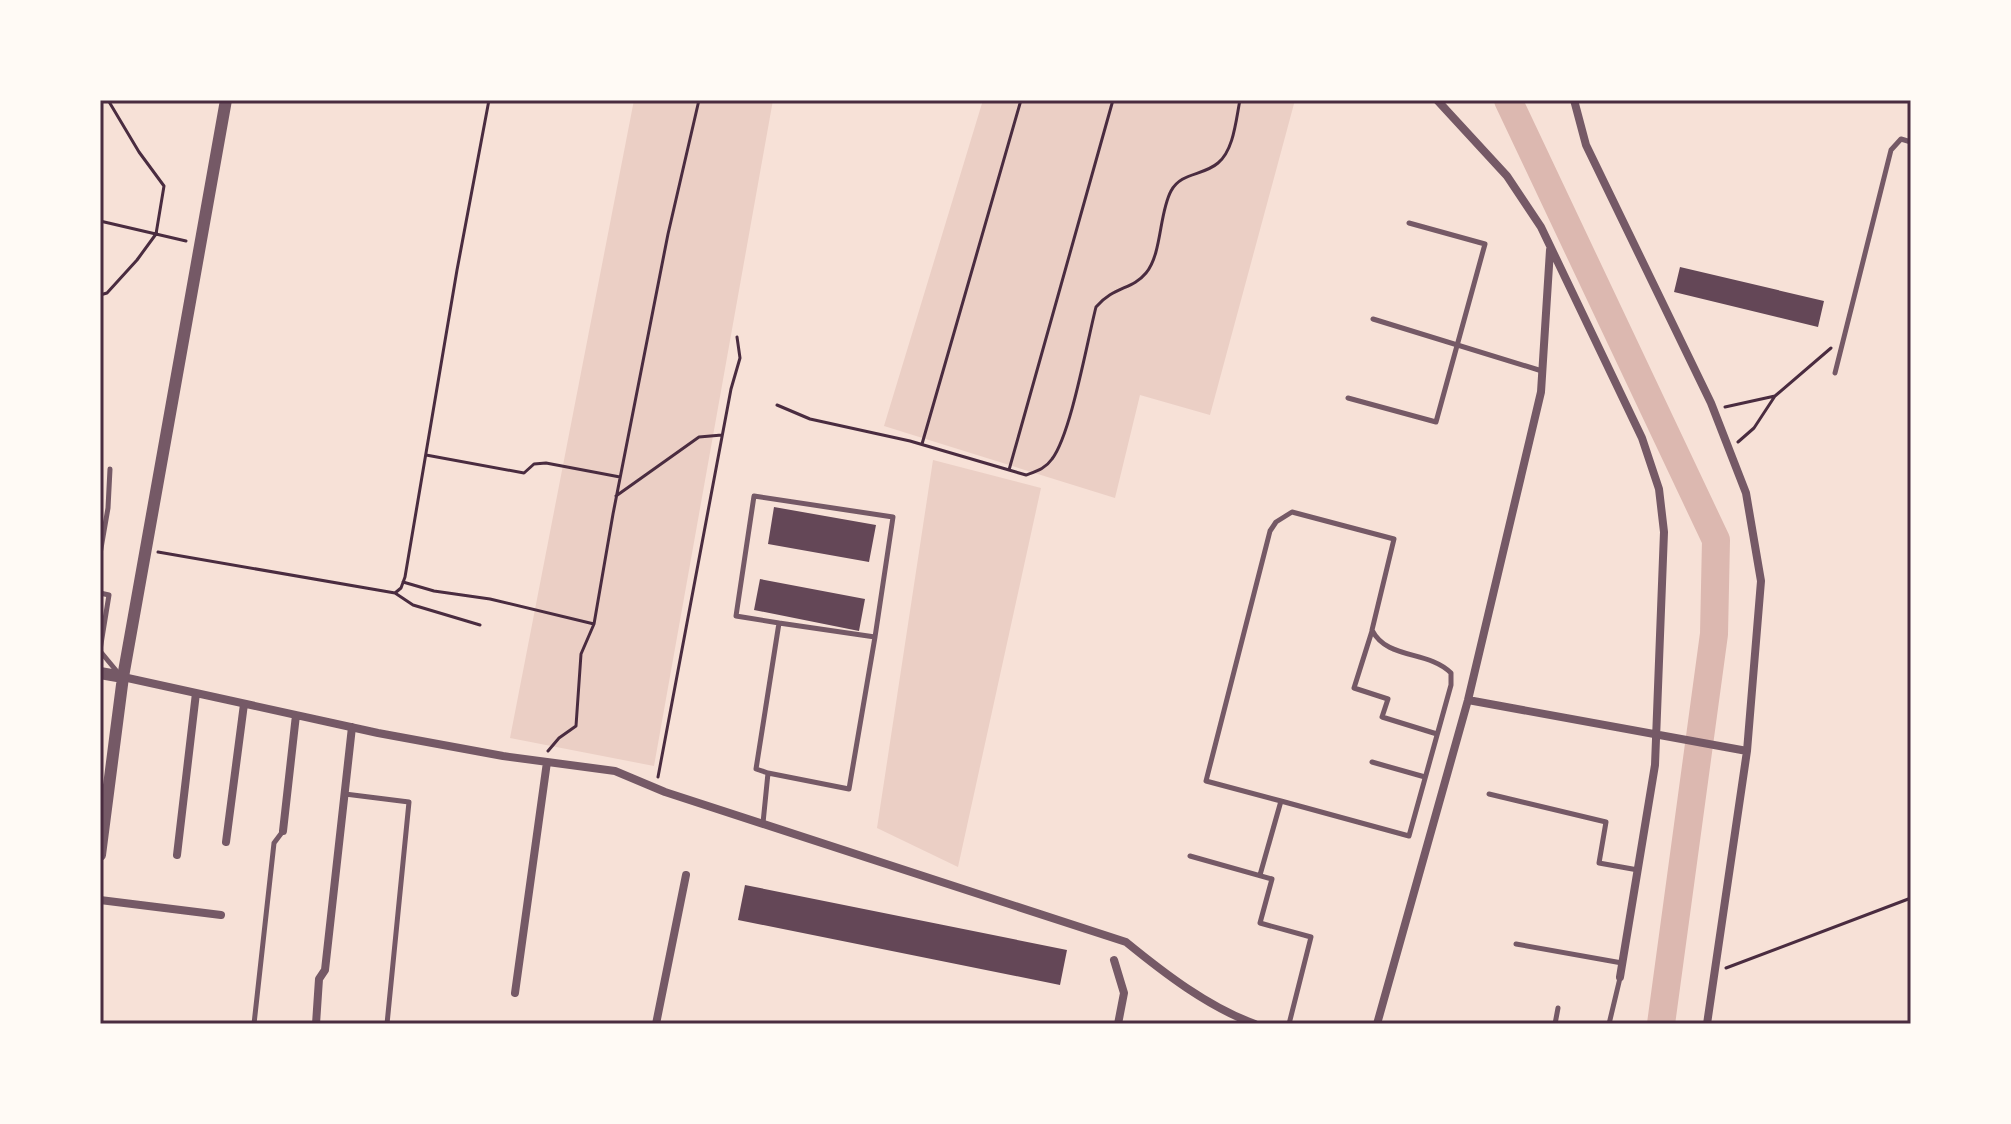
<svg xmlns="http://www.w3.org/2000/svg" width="2011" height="1124" font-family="'PT Serif',serif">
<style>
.green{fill:#ebcfc5}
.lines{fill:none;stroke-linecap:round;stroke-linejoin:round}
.river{stroke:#dcb8b0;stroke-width:28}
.building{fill:#644757}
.path{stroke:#4a2c40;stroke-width:3}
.service{stroke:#755966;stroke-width:5}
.minor{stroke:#755966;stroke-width:8}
.tertiary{stroke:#755966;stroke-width:12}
.neatline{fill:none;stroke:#4a2c40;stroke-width:3}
</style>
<rect width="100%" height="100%" fill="#f7e1d7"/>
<!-- green -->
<path class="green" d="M634 100H773L654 766 510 738Z
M983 100H1295L1210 415 1140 395 1115 498 884 426Z
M933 460 1041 488 958 867 877 828Z"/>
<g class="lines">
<!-- river -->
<path class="river" d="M1508 100 1716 540 1714 634 1661 1024"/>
</g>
<!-- building -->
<path class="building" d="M1680 267 1824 301 1818 327 1674 292Z
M774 507 876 525 869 562 768 544Z
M760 579 865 599 859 631 754 610Z
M745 885 1067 950 1060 985 738 920Z"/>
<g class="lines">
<!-- path -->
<path class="path" d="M100 221 186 241
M100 295 107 293 137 260 156 234 164 186 139 152 108 100
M777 405 810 419 910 441 1026 475C1037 471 1045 469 1052 459 1071 434 1087 342 1096 307 1114 286 1132 290 1146 273 1162 254 1159 213 1171 191 1181 172 1203 176 1218 163 1234 150 1236 119 1240 100
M1725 407 1775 396 1831 348
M1738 442 1754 428 1775 396
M922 444 1021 100
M426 455 524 473 534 464 546 463 620 477
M1009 470 1113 100
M616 496 699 437 722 435
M158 552 395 593 401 588 405 577 457 270 489 100
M403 582 434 591 490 599 594 624
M395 593 413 605 480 625
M548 751 559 738 576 726 581 654 594 624 613 514 668 234 699 100
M658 777 731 389 740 358 737 337
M1726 968 1911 898"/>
<!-- service -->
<path class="service" d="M1373 319 1542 371
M1835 373 1891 150 1901 139 1911 142
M1348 398 1436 422 1485 244 1409 223
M100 554 108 508 110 469
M100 593 109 595 100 650
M779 623 736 616 754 496 893 517 875 637
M1372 631 1354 688 1388 699 1382 717 1437 734
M100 651 119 674
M1372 762 1425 777
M345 794 409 802 387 1024
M1489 794 1606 822 1599 863 1638 870
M763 823 768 773 756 769 779 623 875 637 849 789 768 773
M1190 856 1272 879 1260 923 1311 937 1289 1024
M1260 875 1281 801 1409 836 1451 685V673C1428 650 1387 660 1372 630L1394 539 1292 512 1276 522 1270 531 1206 781 1281 801
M1516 944 1622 963
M254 1024 274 843 283 831
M1555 1024 1558 1008
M1609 1024 1620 978"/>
<!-- minor -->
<path class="minor" d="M1437 100 1507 176 1541 227 1642 438 1659 489 1664 532 1655 765 1620 977
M1574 100 1586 145 1711 403 1746 493 1761 581 1747 751 1707 1024
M123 677 378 733 503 756 615 771 665 792 1126 942C1164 973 1208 1007 1255 1024
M1468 700 1747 751
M283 831 296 715
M226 842 244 704
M177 855 196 693
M100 900 221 915
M1114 960 1124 993 1118 1024
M515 993 547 762
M316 1024 319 979 325 970 352 727
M656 1024 686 875
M1377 1024 1468 700 1541 392 1550 250"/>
<!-- tertiary -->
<path class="tertiary" d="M100 673 123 677 100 855
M123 677 226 100"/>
</g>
<!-- border -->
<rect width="2011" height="1124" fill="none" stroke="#fffaf5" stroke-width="204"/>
<rect x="102" y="102" width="1807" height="920" class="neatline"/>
</svg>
